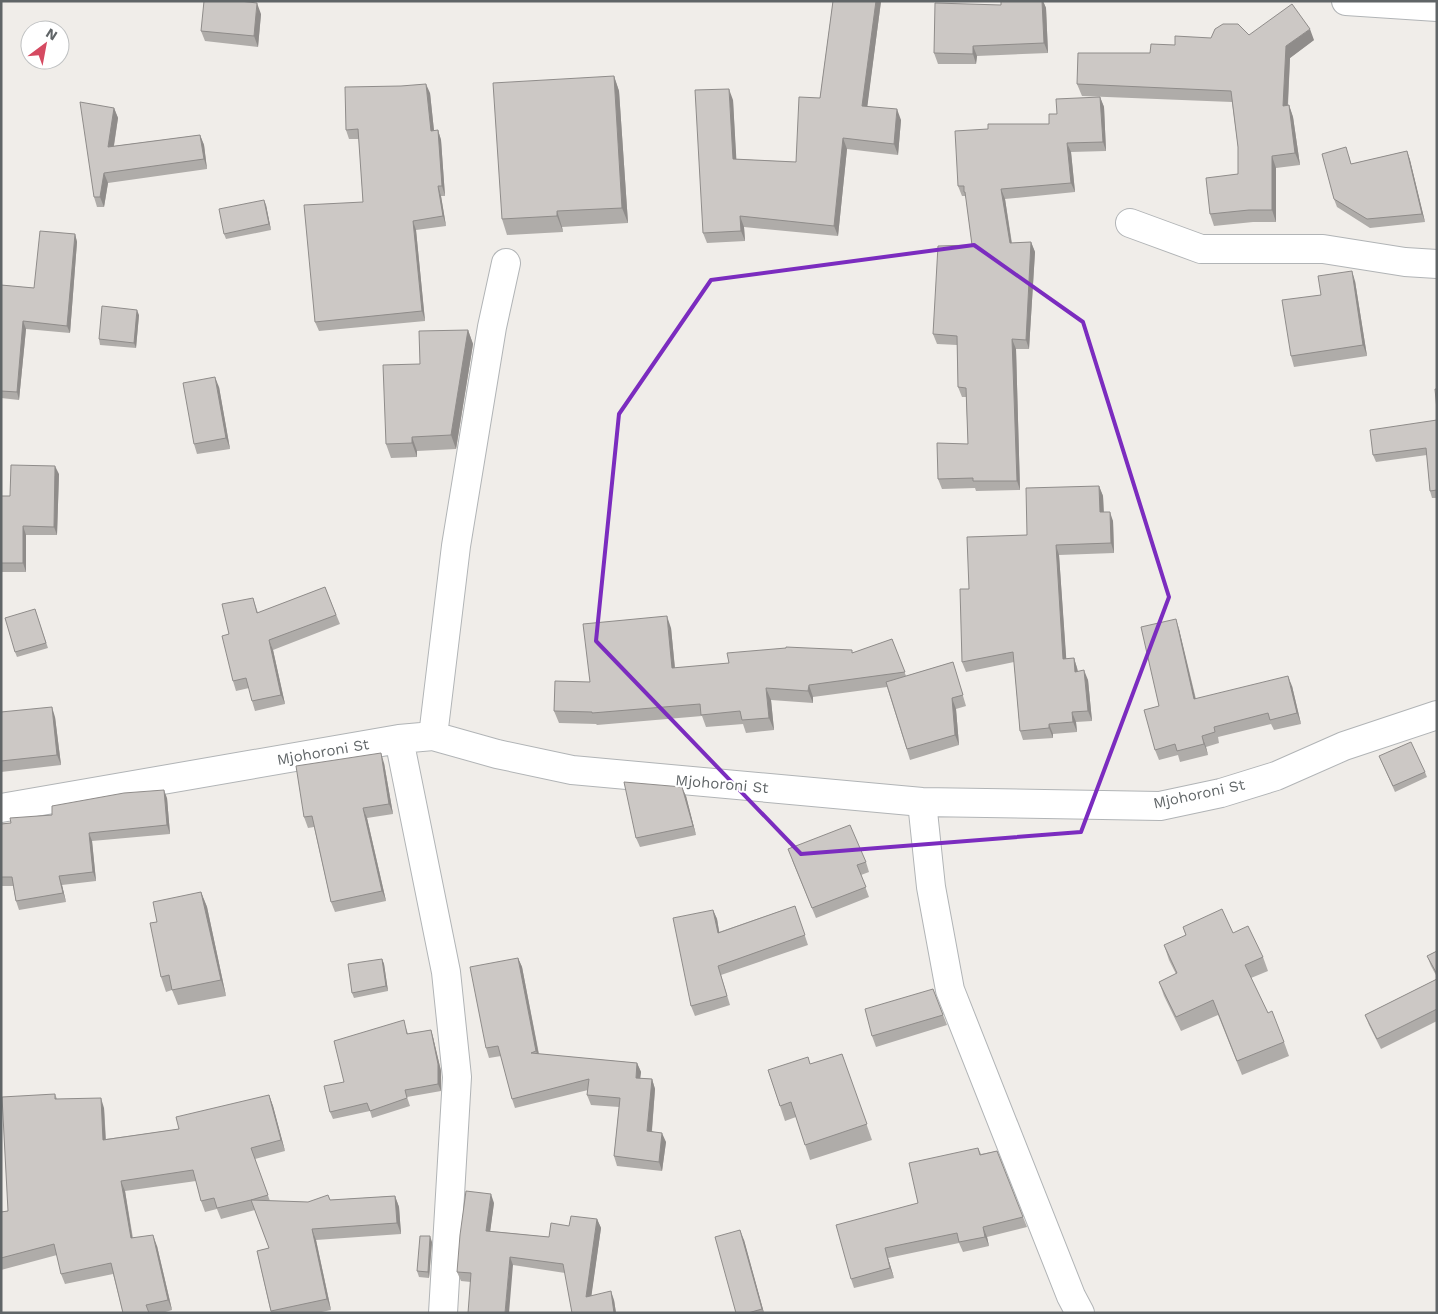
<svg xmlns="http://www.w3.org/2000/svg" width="1438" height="1314" font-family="'Work Sans',sans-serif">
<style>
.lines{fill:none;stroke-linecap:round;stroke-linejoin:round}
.minor-casing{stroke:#b1b4b6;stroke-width:30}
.minor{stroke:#fff;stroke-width:28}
.wall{fill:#afaca9}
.shaded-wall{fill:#8f8c8a}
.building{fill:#ccc8c5;stroke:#8f8c8a}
.marked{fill:none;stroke:#7b2cbf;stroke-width:4;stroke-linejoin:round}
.labels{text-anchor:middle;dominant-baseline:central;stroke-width:4;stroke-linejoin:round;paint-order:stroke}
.street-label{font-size:15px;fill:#606567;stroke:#fff}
</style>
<rect width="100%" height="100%" fill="#f0ede9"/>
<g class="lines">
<defs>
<path id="minor" d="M1346 1 1437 7
M1130 223 1201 249H1323L1405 262 1437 264
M433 736 456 546 492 327 506 263
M399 739 446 972 457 1077 443 1313
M922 802 931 887 950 990 1071 1296 1080 1313
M1 808 399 739 433 736 497 754 572 770 922 802 1160 806 1221 793 1276 776 1344 746 1437 715"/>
</defs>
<!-- minor casing -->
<use href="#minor" class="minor-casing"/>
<!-- minor -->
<use href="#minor" class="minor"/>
</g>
<!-- wall -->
<path class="wall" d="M833 1H890L881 2 867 106 901 120 898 155 847 149 838 236 744 227 745 241 707 243 703 233 733 100 736 159 796 162 820 98Z
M1001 1H1043L1046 8 1048 53 977 56 976 64H938L934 53 1001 5Z
M261 14 258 47 205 41 201 31Z
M1249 35 1314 40 1290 58 1288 106 1289 105 1293 117 1300 165 1276 168V222H1253L1214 226 1210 214 1238 174V147L1232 102 1082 96 1077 84 1150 53 1175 45 1211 38Z
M614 76 619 91 628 223 562 227 563 232 507 235 502 219Z
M430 93 434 131 438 130 441 140 445 196H441L446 226 416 230 425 321 319 331 315 322 363 202 359 139H349L346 130Z
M1100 97 1104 107 1106 151 1071 152 1075 192 1005 199 1012 243 1031 242 1035 252 1029 349H1016L1020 490 976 491 975 488 942 489 938 479 968 444 966 397H962L958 387 957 345 937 344 933 334 972 245 966 198 965 196H962L958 186 1049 124 1057 114Z
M114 108 118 118 114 146 200 135 204 145 207 169 108 183 104 207H97L94 197Z
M1407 151 1410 160 1425 222 1370 228 1337 207 1334 199 1349 156 1351 164Z
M266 205 271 230 226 239 224 234Z
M75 234 77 242 70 333 26 329 19 400 1 398V285L34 288Z
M1355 281 1367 356 1294 367 1291 356 1321 295Z
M139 315 136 348 100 345 99 339Z
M468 330 473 344 456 449 417 451V457L391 458 386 444 420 364Z
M219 387 230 449 197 454 194 444Z
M1437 420V498H1432L1430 491 1427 455 1376 462 1373 455Z
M59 474 57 535H26V572H1V496H10Z
M1099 486 1103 496 1104 512 1113 521 1114 553 1059 555 1066 659 1074 658 1078 671 1088 680 1092 721 1076 722 1077 732 1053 734V738L1023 740 1020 731 1014 662 966 672 962 662 969 589 1027 535Z
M325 587 340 624 273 650 285 704 255 711 252 701 249 688 236 691 233 681 229 634 253 598 258 613Z
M35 609 48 648 17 657 15 652Z
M671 628 675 668 853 653 892 639 906 676 953 662 966 706 956 709 959 745 910 760 887 687 813 697V703L771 700 774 730 746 733 743 724 706 727 702 716 597 725 596 724 559 723 554 711 590 682Z
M1179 629 1196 699 1292 686 1301 724 1274 730 1271 724 1218 737 1219 743 1206 747 1208 755 1180 762 1178 755 1159 760 1155 750 1159 706Z
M1 712 55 717 61 765 1 772Z
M1379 756 1425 772 1427 777 1395 792Z
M384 763 393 814 367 818 386 901 335 912 331 902 314 827 308 828 304 817Z
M686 796 696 835 640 847 636 838Z
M167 798 170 834 92 841 96 881 62 885 66 902 19 910 16 901 13 886H1V824L11 823 52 815Z
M792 860 866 862 869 872 861 875 869 897 816 918Z
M201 892 207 907 226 996 178 1005 172 990 166 992 161 977 157 922Z
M795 906 808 945 721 975 730 1005 695 1016 691 1006 713 910 717 919 719 932Z
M1183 927 1233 933 1263 957 1268 971 1251 978 1268 1013 1284 1042 1289 1056 1242 1075 1218 1015 1181 1031 1164 996 1159 982 1176 974 1169 960 1164 945 1186 936Z
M1437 951V977L1431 966 1427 956Z
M518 958 522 967 539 1054 637 1063 641 1072 640 1078 652 1079 655 1089 652 1131 666 1142 662 1171 617 1166 614 1156 619 1107 591 1105 587 1095 588 1090 515 1108 512 1099 501 1056 489 1058 486 1048Z
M382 959 384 964 388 991 354 998 352 993Z
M1437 979V1021L1381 1049 1369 1025 1365 1015Z
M933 989 947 1025 876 1047 872 1036Z
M406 1028 408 1034 431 1030 433 1037 441 1071V1091L407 1097 410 1106 372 1118 370 1111 333 1119 330 1112 344 1082Z
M842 1054 872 1140 810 1160 796 1117 785 1121 768 1070 811 1064Z
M55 1094 57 1099 104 1108 106 1139 179 1129 269 1095 273 1106 285 1151 255 1159 270 1201 308 1202 330 1200 395 1196 399 1207 401 1234 316 1240 331 1310 317 1313H271L257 1251 269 1248 255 1210 221 1219 217 1209 205 1212 201 1201 196 1181 125 1191 133 1238 157 1246 172 1310 162 1313H123L113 1274 65 1284 61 1274 57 1255 1 1270V1212L8 1211Z
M978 1148 981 1154 997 1151 1027 1227 987 1237 989 1246 963 1252 959 1243 888 1258 894 1278 854 1288 851 1279 918 1203Z
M494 1203 490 1231 549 1237 569 1226 597 1219 601 1228 591 1296 614 1300 616 1313H572L565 1273 513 1265 471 1282 461 1281 457 1272Z
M744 1240 764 1313H736Z
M432 1242 429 1278 419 1277 417 1271Z"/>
<!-- shaded-wall -->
<path class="shaded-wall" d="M876 1H881L866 117 862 106Z
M1042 1H1043L1046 8 1048 53 1044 43Z
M257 3 261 14 258 47 254 36Z
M1310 29 1314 40 1290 58 1287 118 1283 106 1286 46Z
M973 46 977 56 976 64 973 54Z
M614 76 619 91 628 223 622 208Z
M426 84 430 93 435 140 431 131Z
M729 89 733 100 737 170 733 159Z
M1100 97 1104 107 1106 151 1103 142Z
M1289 105 1293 117 1300 165 1295 153Z
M114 108 118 118 112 157 108 147Z
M897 109 901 120 898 155 894 144Z
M438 130 441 140 445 196 442 186Z
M200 135 204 145 207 169 204 159Z
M843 138 847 149 838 236 834 226Z
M1067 143 1071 152 1075 192 1071 183Z
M1407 151 1410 160 1425 222 1422 214Z
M1272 156 1276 168V222L1272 210Z
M104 173 108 183 104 207 100 197Z
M438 186 441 196 446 226 443 216Z
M1001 189 1005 199 1013 253 1010 243Z
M264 200 266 205 271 230 269 224Z
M557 211 562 227 563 232 557 216Z
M740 216 744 227 745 241 741 231Z
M413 221 416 230 425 321 422 311Z
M75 234 77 242 70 333 67 326Z
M1031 242 1035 252 1029 349 1026 340Z
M1352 271 1355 281 1367 356 1363 345Z
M137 310 139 315 136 348 134 343Z
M23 321 26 329 19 400 17 392Z
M468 330 473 344 456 449 451 435Z
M1012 339 1016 349 1020 490 1017 481Z
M215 377 219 387 230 449 226 438Z
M412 437 417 451V457L412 443Z
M55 466 59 474 57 535 54 527Z
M1099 486 1103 496 1104 522 1100 512Z
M1110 512 1113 521 1114 553 1111 543Z
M23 526 26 535V572L23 563Z
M1056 545 1059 555 1067 669 1063 659Z
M667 616 671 628 676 680 672 668Z
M1176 619 1179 629 1198 710 1194 699Z
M269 640 273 650 285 704 281 695Z
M1074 658 1077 668 1079 681 1075 672Z
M1084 670 1088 680 1092 721 1088 711Z
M1288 676 1292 686 1301 724 1297 713Z
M809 685 813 697V703L808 691Z
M766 688 771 700 774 730 769 718Z
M952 698 956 709 959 745 955 735Z
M52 707 55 717 61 765 57 755Z
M1072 712 1076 722 1077 732 1073 722Z
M1049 724 1053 734V738L1049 728Z
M1202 736 1206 747 1208 755 1204 744Z
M381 753 384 763 393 814 389 804Z
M682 787 686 796 696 835 693 826Z
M164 790 167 798 170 834 167 825Z
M363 808 367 818 386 901 382 891Z
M89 833 92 841 96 881 93 872Z
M59 876 62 885 66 902 63 893Z
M201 892 207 907 226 996 221 980Z
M713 910 717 919 721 942 718 933Z
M518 958 522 967 540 1061 536 1051Z
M382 959 384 964 388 991 386 986Z
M431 1030 433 1037 441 1071V1091L438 1084Z
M637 1063 641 1072 639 1088 636 1078Z
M652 1079 655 1089 651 1140 647 1131Z
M269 1095 273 1106 285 1151 281 1140Z
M101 1098 104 1108 106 1150 103 1140Z
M662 1133 666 1142 662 1171 659 1162Z
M121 1181 125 1191 134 1249 131 1238Z
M491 1194 494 1203 489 1240 486 1231Z
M395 1196 399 1207 401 1234 397 1223Z
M597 1219 601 1228 590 1306 586 1297Z
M983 1227 987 1237 989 1246 985 1237Z
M312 1229 316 1240 331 1310 327 1299Z
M740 1230 744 1240 764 1313 762 1309Z
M153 1235 157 1246 172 1310 168 1300Z
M430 1236 432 1242 429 1278 428 1272Z
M885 1248 894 1278 890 1268Z
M510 1257 513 1265 509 1313H505Z
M611 1291 614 1300 616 1313H614Z"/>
<!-- building -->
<path class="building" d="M204 1H240L257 3 254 36 201 31Z
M833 1H876L862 106 897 109 894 144 843 138 834 226 740 216 741 231 703 233 695 90 729 89 733 159 796 162 799 97 820 98Z
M1001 1H1042L1044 43 973 46V54L934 53 935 3 1001 5Z
M1292 4 1310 29 1286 46 1283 106 1289 105 1295 153 1272 156V210H1249L1210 214 1206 178 1238 174V147L1231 91 1077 84 1078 53H1150L1151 44 1175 45V36L1211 38 1215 29 1223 24H1238L1249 35Z
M614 76 622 208 557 211V216L502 219 493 83Z
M426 84 431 131 438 130 442 186H438L443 216 413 221 422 311 315 322 304 205 363 202 358 129 346 130 345 87 401 86Z
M1100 97 1103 142 1067 143 1071 183 1001 189 1010 243 1031 242 1026 340 1012 339 1017 481H973V478L938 479 937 443 968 444 966 388 958 387 957 336 933 334 938 246 972 245 965 192H964V186H958L955 131 988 129V124H1049V114H1057L1056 99Z
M80 102 114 108 108 147 200 135 204 159 104 173 100 197H94Z
M1346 147 1351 164 1407 151 1422 214 1367 219 1334 199 1322 154Z
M264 200 269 224 224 234 219 209Z
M40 231 75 234 67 326 23 321 17 392 1 391V285L34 288Z
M1352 271 1363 345 1291 356 1282 300 1321 295 1318 276Z
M102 306 137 310 134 343 99 339Z
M468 330 451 435 412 437V443L386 444 383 365 420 364 419 331Z
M215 377 226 438 194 444 183 383Z
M1435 389H1437V410Z
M1437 420V490L1430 491 1426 448 1373 455 1370 430Z
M11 465 55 466 54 527 23 526V563H1V496H10Z
M1099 486 1100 512H1110L1111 543 1056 545 1063 659 1074 658 1075 672 1084 670 1088 711 1072 712 1073 722 1049 724V728L1020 731 1013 652 962 662 960 589H969L967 537 1027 535 1026 488Z
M325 587 336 615 269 640 281 695 252 701 246 678 233 681 222 636 229 634 222 604 253 598 257 613Z
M35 609 46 643 15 652 5 618Z
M667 616 672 668 729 663 727 653 786 648V647L852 650V653L892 639 905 672 809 685 808 691 766 688 769 718 742 720 740 711 701 715 700 704 592 713V712L554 711 555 681 590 682 583 624Z
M1176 619 1194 699 1288 676 1297 713 1270 720 1268 713 1214 727 1215 732 1202 736 1204 744 1177 751 1175 744 1155 750 1144 710 1159 706 1141 627Z
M953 662 963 695 952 698 955 735 907 749 886 682Z
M52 707 57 755 1 761V712Z
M1411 742 1425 772 1393 786 1379 756Z
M381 753 389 804 363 808 382 891 331 902 312 816 304 817 296 766Z
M624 782 682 787 693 826 636 838Z
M164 790 167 825 89 833 93 872 59 876 63 893 16 901 12 877H1V824L11 823 10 818 52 815V806L124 793Z
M850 825 866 862 857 865 866 887 812 908 788 849Z
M201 892 221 980 172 990 169 975 161 977 150 923 157 922 153 902Z
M795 906 805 935 718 966 727 996 691 1006 673 918 713 910 718 933Z
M1222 909 1233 933 1248 926 1263 957 1245 965 1268 1013 1272 1011 1284 1042 1237 1061 1213 1000 1176 1017 1159 982 1177 973 1164 945 1186 935 1183 927Z
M1437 951V974L1427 956Z
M518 958 536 1051 531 1053 637 1063 636 1078 652 1079 647 1131 662 1133 659 1162 614 1156 620 1098 587 1095 589 1079 512 1099 498 1046 486 1048 470 967Z
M382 959 386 986 352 993 348 964Z
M1437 979V1009L1377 1039 1365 1015Z
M933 989 943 1015 872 1036 865 1009Z
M404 1020 407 1034 431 1030 438 1064V1084L405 1090 407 1098 370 1111 367 1103 330 1112 324 1086 344 1082 334 1041Z
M842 1054 867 1124 805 1145 791 1102 780 1106 768 1070 808 1057 810 1064Z
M55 1094V1099L101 1098 103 1140 179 1129 176 1117 269 1095 281 1140 251 1148 268 1195 251 1200 308 1202 328 1195 330 1200 395 1196 397 1223 312 1229 327 1299 271 1311 257 1251 269 1248 251 1200 217 1208 214 1198 201 1201 193 1170 121 1181 131 1238 153 1235 168 1300 146 1305 149 1313H123L111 1263 61 1274 54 1244 1 1258V1212L8 1211 2 1097Z
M978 1148 980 1155 997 1151 1023 1217 983 1227 985 1237 959 1242 957 1233 885 1248 890 1268 851 1279 836 1225 918 1203 909 1163Z
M466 1191 491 1194 486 1231 549 1237 551 1223 569 1226 571 1216 597 1219 586 1297 611 1291 614 1313H572L563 1264 510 1257 505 1313H468L471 1273 457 1272 460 1235Z
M740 1230 762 1309 748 1313H736L715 1237Z
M420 1236H430L428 1272 417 1271Z"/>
<!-- marked area -->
<path class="marked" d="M974 245 1083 322 1169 597 1081 832 801 854 596 641 619 414 711 280Z"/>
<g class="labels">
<!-- street labels -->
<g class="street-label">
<text transform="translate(323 752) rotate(-10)">Mjohoroni St</text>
<text transform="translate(722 784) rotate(5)">Mjohoroni St</text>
<text transform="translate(1199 794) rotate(-12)">Mjohoroni St</text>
</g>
</g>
<!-- border -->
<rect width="1438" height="1314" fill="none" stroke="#606567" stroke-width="5"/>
<!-- north arrow -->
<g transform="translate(45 45) rotate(32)"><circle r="24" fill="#ffffff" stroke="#bfc1c2"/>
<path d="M0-4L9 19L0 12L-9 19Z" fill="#d54a61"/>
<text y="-8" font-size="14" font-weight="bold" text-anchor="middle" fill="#606567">N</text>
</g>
</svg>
